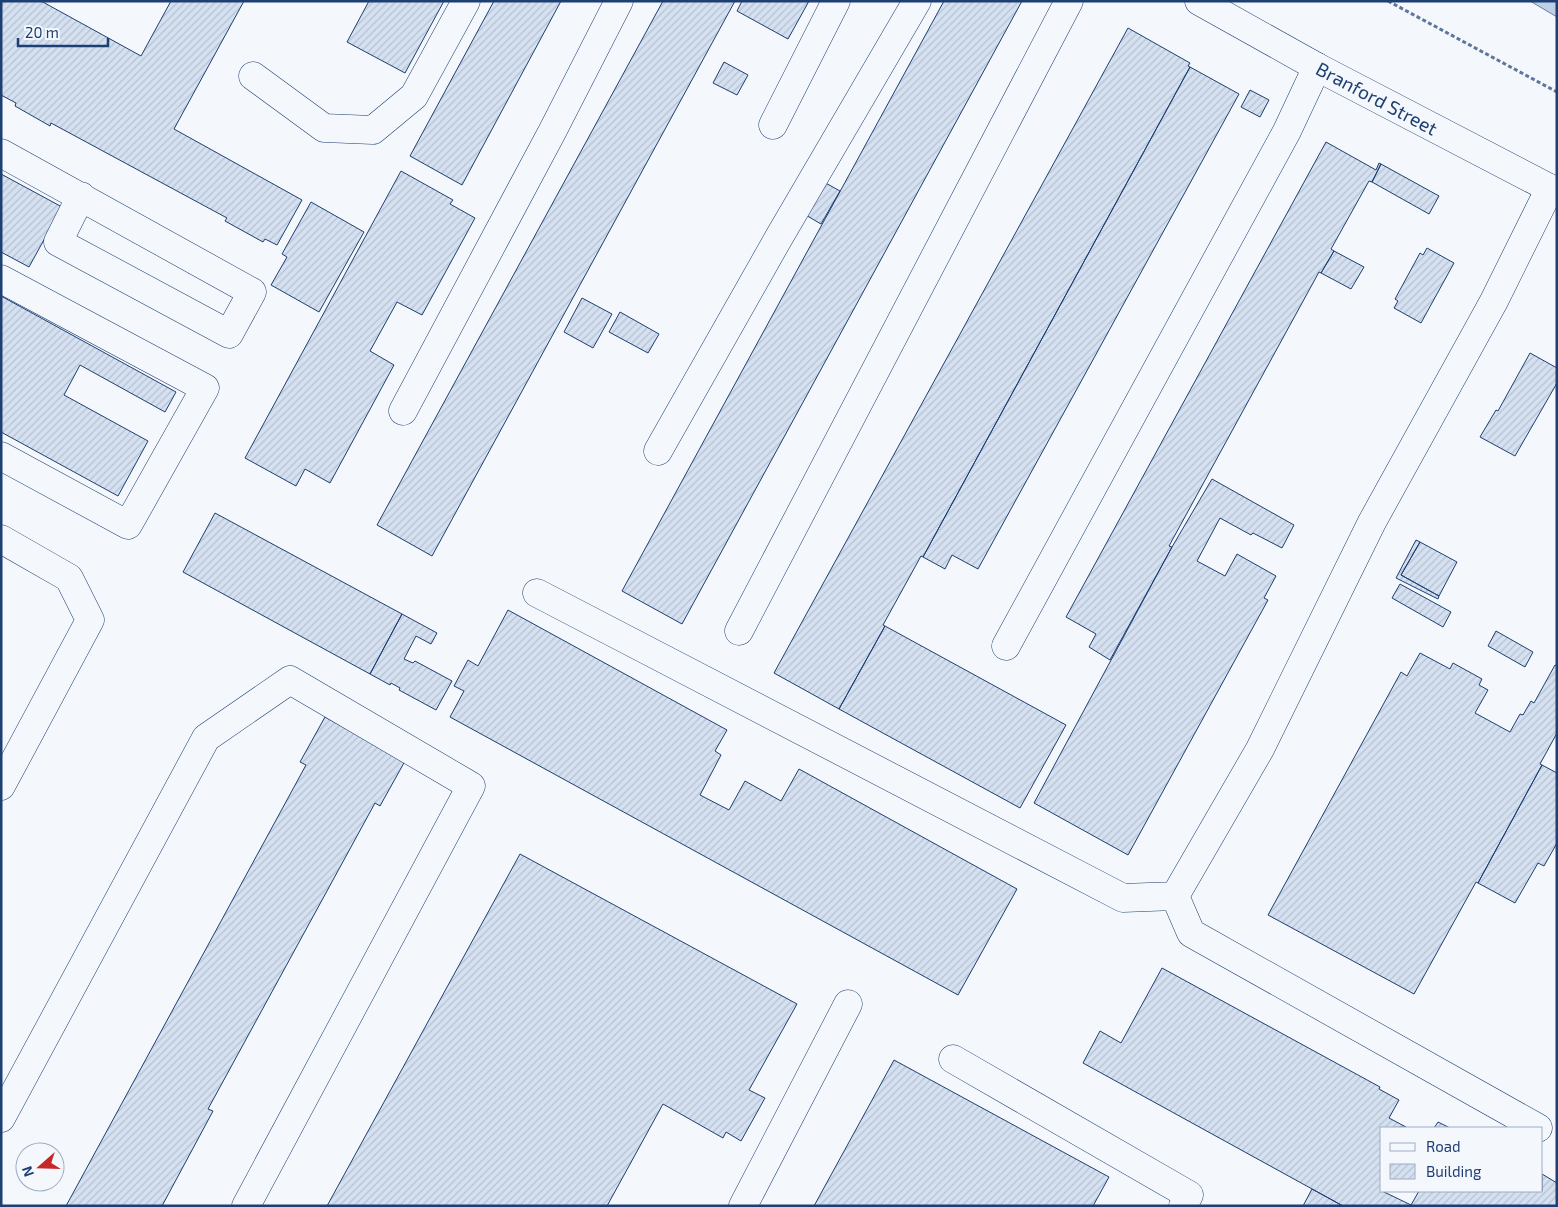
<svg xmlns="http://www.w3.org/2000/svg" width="1558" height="1207" font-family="'Exo 2',sans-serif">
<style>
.water{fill:#bed0e5;stroke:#687fa3}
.building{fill:url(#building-hatch);stroke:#1d3f73}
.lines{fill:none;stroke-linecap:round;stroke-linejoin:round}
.minor-casing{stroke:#1d3f73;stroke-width:29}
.major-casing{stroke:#1d3f73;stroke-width:29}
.path{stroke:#5e769c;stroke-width:3;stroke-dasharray:4 2.5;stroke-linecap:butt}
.minor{stroke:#f4f7fb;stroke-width:28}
.major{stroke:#f4f7fb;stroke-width:28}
.labels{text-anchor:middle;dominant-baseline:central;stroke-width:4;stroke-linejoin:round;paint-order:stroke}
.street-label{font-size:19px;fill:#1d3f73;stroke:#f4f7fb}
</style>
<defs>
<pattern id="building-hatch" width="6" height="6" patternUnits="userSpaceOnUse" patternTransform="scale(1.25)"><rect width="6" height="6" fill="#d5e0f0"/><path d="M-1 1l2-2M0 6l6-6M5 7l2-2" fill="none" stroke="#b6c1d1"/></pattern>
</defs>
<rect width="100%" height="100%" fill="#f4f7fb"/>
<!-- water -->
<path class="water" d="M1530 1H1557V17Z"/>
<!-- building -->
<path class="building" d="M1 1H41L141 56 171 1H244L174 129 302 200 277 245 265 239 263 242 225 221 227 218 51 123 50 126 15 106 16 103 1 95Z
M369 1H444L405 73 347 42Z
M494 1H561L462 185 410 156Z
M663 1H735L432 556 377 525Z
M742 1H809L788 39 737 11Z
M944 1H1022L682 624 622 591Z
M1128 28 1190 63 1188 66 1190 67 923 557 921 556 883 625 885 626 839 709 774 673Z
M724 62 748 75 737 95 713 83Z
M1190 67 1239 94 978 569 952 555 945 569 923 557Z
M1250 90 1269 100 1260 117 1241 107Z
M1326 142 1376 170 1379 163 1381 164 1372 182 1369 181 1331 249 1334 251 1321 273 1319 272 1169 546 1172 547 1110 660 1089 647 1096 634 1066 617Z
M1381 164 1439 196 1429 214 1372 182Z
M401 171 453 200 450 204 475 218 422 315 397 302 370 351 394 365 330 483 305 469 296 486 245 458Z
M1 174 62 207 29 267 1 252Z
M822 181 840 191 821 224 804 214Z
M311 202 364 232 319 312 271 285 287 257 282 254Z
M1427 248 1454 263 1421 323 1394 308 1398 301 1395 299 1420 253 1423 255Z
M1334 251 1364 267 1351 289 1321 273Z
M1 296 176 392 165 412 80 365 64 395 148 441 118 496 1 432Z
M582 298 612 314 593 348 564 332Z
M620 312 659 334 648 353 609 332Z
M1530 353 1557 368V383L1515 456 1480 437 1496 410 1498 411Z
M1212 479 1294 525 1282 548 1253 533 1251 535 1220 518 1197 561 1225 576 1237 554 1276 576 1264 598 1268 600 1128 855 1034 803 1172 547Z
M215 513 402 614 370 674 183 572Z
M1416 540 1420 542 1401 575 1439 596 1438 599 1396 578Z
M1420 542 1457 562 1439 596 1401 575Z
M1400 584 1451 612 1443 627 1392 598Z
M508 610 727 730 715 751 721 755 700 795 729 810 745 781 781 801 799 769 1017 889 958 995 450 717 464 691 454 686 468 660 478 666Z
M402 614 437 633 431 644 416 636 404 659 413 663 415 661 452 681 436 710 399 690 400 688 391 683 390 685 370 674Z
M885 626 1066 725 1020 808 839 709Z
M1496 631 1533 652 1525 667 1488 646Z
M1420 653 1450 669 1453 663 1482 679 1479 685 1488 690 1475 713 1510 732 1520 714 1523 715 1531 701 1534 703 1555 665 1557 666V733L1540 764 1542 765 1478 883 1476 882 1414 994 1268 915 1401 672 1407 676Z
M325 717 405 761 380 806 375 803 208 1109 213 1111 162 1206H66L306 765 300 762Z
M1542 765 1557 773V843L1544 866 1538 863 1515 903 1478 883Z
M520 854 797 1004 749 1090 765 1098 741 1141 726 1132 723 1138 663 1104 607 1206H327Z
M1162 968 1380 1087 1379 1089 1399 1100 1389 1118 1406 1127 1382 1128V1191L1411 1205 1419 1191H1542V1174L1557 1183V1206H1343L1083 1063 1100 1031 1121 1043Z
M894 1060 1109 1177 1093 1206H814Z
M1438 1122 1450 1128H1434Z
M1312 1189 1343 1206H1303Z"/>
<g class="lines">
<defs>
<path id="minor" d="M253 76 324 128 373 130 414 96 466 1
M773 125 836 1
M1 153 252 292 229 334 58 242 81 196
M1 279 205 388 128 525 1 456
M403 411 552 132 619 1
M658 451 778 239 917 1
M1 539 69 578 90 620 1 786
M537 593 1123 898 1175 896
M739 631 1069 1
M1006 646 1287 131 1317 67
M953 1059 1189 1195 1183 1206
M1 1118 206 738 290 680 471 786 246 1206
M1538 1128 1191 933 1175 896 1260 749 1372 522 1494 301 1550 188
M743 1206 848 1004"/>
<path id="major" d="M1199 1 1317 67 1557 192"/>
</defs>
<!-- minor casing -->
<use href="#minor" class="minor-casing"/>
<!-- major casing -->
<use href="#major" class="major-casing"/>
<!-- path -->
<path class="path" d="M1388 1 1557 92"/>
<!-- minor -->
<use href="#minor" class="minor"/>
<!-- major -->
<use href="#major" class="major"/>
</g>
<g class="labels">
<!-- street labels -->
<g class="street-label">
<text transform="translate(1377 98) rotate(28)">Branford Street</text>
</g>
</g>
<!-- border -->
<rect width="1558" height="1207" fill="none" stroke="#1d3f73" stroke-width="5"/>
<!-- legend -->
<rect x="1380" y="1127" width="162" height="65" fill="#f4f7fb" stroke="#9eadc5"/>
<rect x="1390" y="1143" width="25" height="8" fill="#f4f7fb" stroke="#9eadc5"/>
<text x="1426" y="1152" font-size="15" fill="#1d3f73">Road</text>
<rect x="1390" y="1164" width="25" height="15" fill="url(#building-hatch)" stroke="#9eadc5"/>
<text x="1426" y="1177" font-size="15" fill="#1d3f73">Building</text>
<!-- north arrow -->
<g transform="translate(40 1167) rotate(250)"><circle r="24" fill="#f4f7fb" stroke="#9eadc5"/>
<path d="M0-4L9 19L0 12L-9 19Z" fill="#c62828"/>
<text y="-8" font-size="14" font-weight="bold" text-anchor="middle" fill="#1d3f73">N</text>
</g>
<!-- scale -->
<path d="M18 38v8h90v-8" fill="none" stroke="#1d3f73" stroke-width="2.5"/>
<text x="25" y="38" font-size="15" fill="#1d3f73" stroke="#f4f7fb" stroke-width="4" paint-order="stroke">20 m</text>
</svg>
